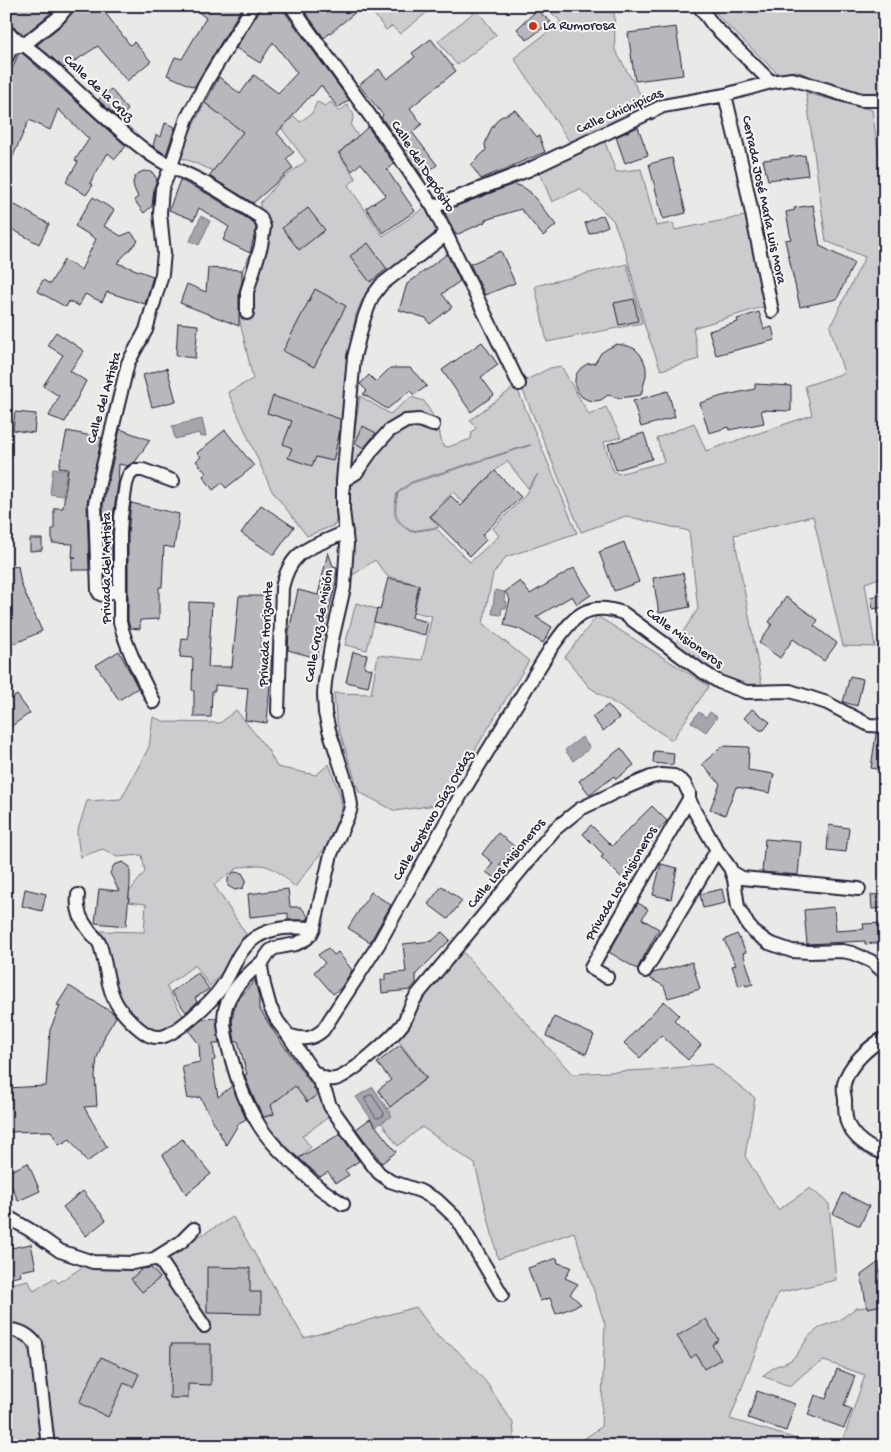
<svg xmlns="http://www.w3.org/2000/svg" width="891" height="1452" font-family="'Gochi Hand',sans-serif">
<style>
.green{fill:#ccccce;stroke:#777784;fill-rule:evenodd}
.water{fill:#a5a5ac;stroke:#71717f}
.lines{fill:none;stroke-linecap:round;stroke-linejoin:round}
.shore{stroke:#565668;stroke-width:1}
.building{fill:#b8b8bc;stroke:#22223b}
.minor-casing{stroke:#22223b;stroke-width:16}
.minor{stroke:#f6f6f2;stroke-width:12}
.poi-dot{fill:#c8321e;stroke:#f6f6f2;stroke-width:2}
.labels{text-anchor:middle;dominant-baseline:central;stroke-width:4;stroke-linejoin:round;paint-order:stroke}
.poi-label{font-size:14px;fill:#22223b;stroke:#f6f6f2;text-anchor:start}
.street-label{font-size:14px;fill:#22223b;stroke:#f6f6f2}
</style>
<rect width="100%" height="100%" fill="#e9e9e7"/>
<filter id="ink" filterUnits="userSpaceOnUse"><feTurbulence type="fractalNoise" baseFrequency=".02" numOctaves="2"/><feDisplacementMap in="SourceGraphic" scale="10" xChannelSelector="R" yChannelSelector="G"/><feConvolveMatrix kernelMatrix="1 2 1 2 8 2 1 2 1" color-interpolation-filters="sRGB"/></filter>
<g filter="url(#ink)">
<!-- green -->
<path class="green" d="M374 6H435L400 34 392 26 386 30 370 9Z
M545 6H614L615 50 647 106 600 129 616 172 641 169 656 226 673 223 675 230 749 215 766 306 693 328 699 359 661 370 645 327 626 253 613 220 580 189 552 202 539 171 575 150 514 58 561 22Z
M711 6H885V76L882 93 865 94 833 85 796 71 778 74 720 18Z
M477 10 496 35 457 65 438 41Z
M806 93 872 110 879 156H885V576L865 583 875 647 843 646 813 516 734 535 762 686C727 688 701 664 675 644L698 609 689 531 626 516 581 532 520 383 550 368 561 366 589 415 606 407 621 437 604 442 613 470 618 474 664 462 657 438 694 423 706 451 812 415 805 386 844 373 830 327 865 257 826 241Z
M317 102 325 106 331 102 339 112 347 105 354 115 351 126 358 136 338 153 356 179 348 185 383 236 427 206 438 224 437 231 376 281 361 302 356 315 348 357 346 378 345 424 338 510 335 525 307 536 271 489 228 392 253 379 238 313 242 270 251 253 261 224 260 203 280 181 306 161 282 129 294 116 300 122 312 113Z
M205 103 243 132 214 171 180 157 183 145Z
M627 264 642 323 547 342 535 286Z
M516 386 577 533 506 557 493 574 483 624 529 661 442 804 395 811 359 792 339 730 336 716 334 693 371 694 378 655 422 660 432 616 414 612 420 585 387 576 375 560 353 575 348 509V472L360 396 390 414 411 397 424 401 438 424 442 445 448 447 471 439 472 432 476 428 470 420ZM529 445H531L412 483 398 493C394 514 394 519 411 531L439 527 429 516 453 492 463 503 495 471 507 461 528 488 538 474 523 498 493 528 499 536 470 562 436 528 411 532C392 520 393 514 397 493L411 482Z
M356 603 377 609 367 650 345 645Z
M597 616 709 686 672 740 589 687 565 657Z
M236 710 268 750 277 767 316 775 329 764 340 795 342 807 328 844 295 887C285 878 274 865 259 865 252 865 246 867 239 867L214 885 246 934 242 938 221 973 210 986 195 965 166 986 184 1018 168 1031 154 1034 125 1011 110 975 100 931 144 932 146 904 129 902V892L145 872 142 855 117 857 103 849 80 857 77 833 87 801 121 799 149 747 153 717 166 722 220 723Z
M463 952 572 1074 664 1069 712 1064 755 1098 745 1156 778 1210 810 1188 829 1204 836 1280 778 1293 730 1419 820 1446H574L601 1427 605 1324 574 1232 498 1259 475 1164 422 1127 398 1146 381 1122 387 1109 427 1078 397 1039C410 1026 414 1012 424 997 435 981 450 967 463 952Z
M288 1076 307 1102 320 1093 323 1105 330 1116 302 1136 311 1147 297 1160 281 1145 262 1118 274 1114 266 1091Z
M233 1217 304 1338 416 1307 438 1337 456 1349 486 1382 513 1423 515 1446H6V1285L28 1280 34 1291 54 1278 58 1283 84 1266 154 1262Z
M883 1305 885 1308V1446H841L865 1375 824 1361 807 1371 790 1386 762 1376 776 1366 783 1364 791 1360 797 1354 809 1336 822 1326 838 1321 856 1308Z"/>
<!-- water -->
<path class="water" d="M201 216 210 221 199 245 190 241Z
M202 419 206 436 200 437 199 433 175 439 172 426Z
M53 468 67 470 63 496 50 494Z
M495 590 505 592 504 601 507 602 506 608H502L501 615 492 614Z
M699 712 706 717 710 712 717 717 706 732 691 722Z
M582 737 590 748 573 761 565 750Z
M373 1087 392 1116 376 1126 356 1097Z"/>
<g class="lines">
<!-- shore -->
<path class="shore" d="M370 1095H372L384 1113V1115L379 1118H376L365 1100V1098Z"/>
</g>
<!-- building -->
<path class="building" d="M6 6H49L53 11 24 35 11 25 6 24Z
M79 6H100L130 45 134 42 151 61 127 81 98 46 64 68 37 45 64 23 75 9Z
M191 6H243L194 87 167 75 175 57 182 59 206 18Z
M261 6H283L284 11 349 100 338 108 321 85 312 96 311 95 277 133 294 152 286 159 293 168 253 203 209 176 243 132 205 103 219 77 240 94 254 75 278 93 297 73 273 42 260 63 236 48 260 10Z
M301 6H363L324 38Z
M537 10 551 22 527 40 517 29Z
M676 27 683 75 635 81 628 33Z
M431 39 456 71 410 108 422 124 412 132 437 165 422 176 381 117 383 115 359 85 379 69 387 79 415 57 412 53Z
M22 53 126 146 115 159 108 153 90 183 93 185 86 195 66 182 78 162 75 160 89 139 58 109 50 130 29 120 6 172V77L14 65 18 54Z
M111 89 128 110 119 118 98 100Z
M515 110 537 137 539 136 545 152 481 179 471 165 486 150 485 144 491 129 499 118Z
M165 123 175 127 166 155 153 146 156 135 161 137Z
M368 127 394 164 387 170 415 211 383 233 366 208 386 195 361 163 352 171 339 153Z
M638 127 648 155 625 163 616 137Z
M805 155 808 175 768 180 763 160Z
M672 158 686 213 663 219 649 164Z
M144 171 152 172 157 179 154 188 152 206 144 213 134 200 138 197 134 188 133 182 135 177 139 173Z
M180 180 208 194 253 222 256 228 250 253 223 240 229 227 199 208 194 220 169 210Z
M514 184 523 187 530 192 556 225 543 236 521 209 485 220V222L456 235 444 211Z
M93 197 114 210 104 226 121 236 131 232 138 241 117 263 153 276 145 304 107 292 102 302 85 294 79 306 69 301 66 307 37 291 43 280 50 284 64 260 81 270 96 239 75 226Z
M6 200 49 224 39 244 6 226Z
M813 205 820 246 854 263 837 299 800 307 785 240 791 239 786 212 795 210 794 208Z
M308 208 325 230 299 250 282 228Z
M603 215 608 226 589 234 585 223Z
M368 243 387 269 370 282 350 256Z
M501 251 515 283 485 295 470 264Z
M447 254 460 281 442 294 452 307 430 324 426 318 399 310 407 284Z
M208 268 242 270V282L239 292V326L180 303 187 284 206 292Z
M315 289 346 306 314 367 283 351Z
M634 299 638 321 619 325 614 303Z
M759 312 764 329 772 327 775 340 716 355 709 331 738 322 737 319Z
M178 323 198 325 195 358 176 356Z
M56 332 84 351 70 371 86 381 65 422 49 416 59 396 43 386 63 355 47 345Z
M482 342 498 365 481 377 494 395 471 412 442 370Z
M617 344 628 346 635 349 640 354 644 361 646 368V376L641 395 620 398 608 395 601 400 595 401 588 400 582 397 578 392 575 386V379L577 373 581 368 587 364 595 363 601 353 607 349Z
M167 368 176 401 152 407 143 375Z
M390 368H410L427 386 414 395 410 391 387 409 363 394 367 391 360 384 369 375 376 382Z
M755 384 791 386V411L761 410 764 423 729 430V427L709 433 700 403 722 396 755 389Z
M668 391 675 417 641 427 633 401Z
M273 396 340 419 339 435 333 461 316 457 312 466 288 458 292 448 283 444 292 421 267 413Z
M15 412 36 414 34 433 13 430Z
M363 426 376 433 364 448 355 443Z
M120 429 150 440 135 462 127 466 119 464 118 485 113 516 112 534V583L106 584 103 505Z
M225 430 254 466 226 488 222 483 213 490 203 476 206 473 196 461 201 457 197 453Z
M67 431 102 438 87 503 89 570H72V558L76 557H72L73 544 52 543V529H54V508H63L68 469 59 467Z
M644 433 652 459 616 470 608 444Z
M495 471 521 497 482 535 486 540 470 556 430 516 451 496 461 506Z
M131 503 179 514 174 548 164 546 162 587H159V619L140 620V629L130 628 128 621V534Z
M261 505 294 527 274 555 241 533Z
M30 539H42V550L30 551Z
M624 542 639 582 614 591 599 552Z
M328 552 333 566 337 567 336 582 317 658 288 650 289 631 298 590 318 595Z
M18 566 21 584 42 631 14 644 6 628V568Z
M574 568 591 595 577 604 572 596 536 617 552 627 543 643 519 629 504 625 510 599 505 592 520 581 530 594Z
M683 573 690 607 659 613 653 578Z
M388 578 419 585 412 618 428 622 425 635 374 622 377 609 380 610Z
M885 594V607L873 609 871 597Z
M239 596H265L260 655 272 656 267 723 245 720 248 688 215 685V691H212L211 717H194V691L192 690 193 658 180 657 182 638 188 639 189 602 212 603 208 667H232Z
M786 597 818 620 814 626 837 643 824 661 793 639 780 658 759 643 772 624 769 622Z
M119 651 138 688 119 700 96 665Z
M353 652 367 655 364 667 372 669 368 687 346 682Z
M850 676 863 679 857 706 843 702Z
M17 695 30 713 6 730V702Z
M608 705 619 718 603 731 592 717Z
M752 709 770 722 764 730H760L744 718Z
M876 734H885V771L871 768Z
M723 746 749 747 748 770 774 774 770 793 736 787 725 815 710 809 720 784 702 764Z
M621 748 634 765 616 779 614 776 590 795 579 781Z
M654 751 674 753 673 765 653 763Z
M652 806 667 821 650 839 652 842 635 859 641 860 623 879 601 857 604 855 583 834 591 825 612 846Z
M829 825 849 828 846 852 827 850Z
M498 833 515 847 499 865 504 868 496 879 486 872 493 863 482 854Z
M765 839 801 842 798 875 762 872Z
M123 862 130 867V884L126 926 95 923 99 889 119 891 110 873 114 865Z
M661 864 677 868 671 899 653 895Z
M234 872 242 873 246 880 243 888 235 890 228 886V878Z
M442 886 462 901 448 919 428 904Z
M25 889 46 894 42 911 22 906Z
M288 889 290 907H301L308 916V920H288V913L250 917 248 894Z
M722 889 725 903 703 908 700 894Z
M371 892 391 905 370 942 348 928Z
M885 894V908L872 909 871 895Z
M638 903 648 909 642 919 659 929 637 969 609 952Z
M834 907 836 931 864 929 863 924 883 923 885 942 865 944V941L807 944 804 910Z
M442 932 450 940 416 974V983L410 990 382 993 381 980H385V974L406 972 403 944 432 941Z
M737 934 746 952 743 953 753 984 746 986 745 984 739 986 732 966 736 965 724 940Z
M328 948 334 955 338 952 352 970 341 988 333 994 314 972 325 963 318 955Z
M692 962 700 989 668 998 664 986 649 978 653 973Z
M198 973 209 989 195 998 197 1002 186 1012 171 992Z
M255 980 259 998V1008L276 1035 313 1086 317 1095 307 1102 295 1086 271 1105 274 1114 264 1117 255 1101 246 1079 245 1075 247 1074 238 1041 235 1042 232 1021 234 1010 236 1002Z
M69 986 113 1013 116 1017 105 1035 97 1058 95 1076 97 1106 84 1107 107 1147 87 1162 70 1139 59 1145 51 1131 6 1132V1088L46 1086 50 1030 60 1006 57 1005Z
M664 1001 679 1015 674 1020 701 1045 688 1060 661 1035 640 1058 624 1043Z
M554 1017 594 1035 586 1054 546 1036Z
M216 1018 219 1044H213L215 1060 212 1061 218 1097 232 1086 246 1119 239 1123 226 1145 200 1097 188 1099 182 1066 200 1062 199 1044 189 1031 203 1019Z
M400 1045 426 1078 390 1107 378 1090 391 1080 377 1063Z
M370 1119 396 1152 382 1163 356 1129Z
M340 1134 359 1161 345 1170 349 1175 336 1183 328 1172 320 1177 299 1158Z
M182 1139 211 1174 186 1194 163 1155Z
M28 1163 40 1191 18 1201 6 1173Z
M83 1191 106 1220 86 1236 63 1207Z
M843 1193 869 1206 860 1226 833 1214Z
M31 1244 36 1268 20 1271 21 1276 6 1279V1249Z
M557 1258 558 1263 571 1267 565 1278 578 1284 570 1294 581 1304 556 1314 550 1298 540 1301 528 1268Z
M879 1262 883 1305 867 1308 861 1275Z
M207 1267 250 1268V1292H261V1314L207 1313Z
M151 1268 160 1278 142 1292 131 1279 142 1269Z
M706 1319 719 1340 712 1345 721 1359 704 1369 696 1354 691 1358 677 1336Z
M171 1344H211V1385L188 1384V1398H170Z
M101 1357 139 1374 133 1387 124 1383 108 1417 79 1403Z
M837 1369 855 1376 844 1406 852 1409 844 1428 808 1415 815 1395 826 1399Z
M757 1391 795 1404 786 1431 748 1418Z"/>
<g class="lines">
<defs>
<path id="minor" d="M291 6 396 152 433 207 519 384
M699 6 713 25 771 82
M6 32C56 65 94 112 142 148 160 163 184 172 205 183 224 193 242 206 260 217L264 227 261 246 247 292V313
M6 59 11 48 25 44 59 17 68 6
M725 95 743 170 772 311
M433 207 528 170 663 106 725 95 771 82 792 79 861 100H885
M445 230 439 240 381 285 372 297 364 318 354 357 343 481V510L347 544 344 588 332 640 325 682 324 694 325 713 329 730 348 788 351 805 350 811 331 854 314 928 311 934 306 939 296 944 275 948 270 951 263 961 261 967 264 985 270 1007 278 1022 288 1035 320 1082 326 1094 330 1106 367 1158 379 1173 390 1181 420 1191 437 1200 458 1220 502 1295
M343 481 356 473 373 449 389 431 406 421 419 420 433 425
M120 589 103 595 100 594 98 591 95 504 98 487 128 363 146 330 162 274 164 253 160 213 162 189 171 166 187 118 209 77 253 6
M154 702C141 676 127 650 120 622V534L121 517 126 484 129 475 135 470H143L173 481
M278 711 282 588C291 547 312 548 346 532
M732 872 742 878 859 889
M78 895C76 911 81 920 91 933 94 936 98 940 100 945 103 954 105 965 107 975 112 1000 117 1008 136 1026 143 1032 150 1038 160 1037 175 1036 212 1001 221 988 234 970 236 951 255 938 273 926 293 927 314 928
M263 961C250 972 235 985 228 1001 220 1018 226 1039 231 1057 237 1079 244 1100 256 1120 267 1140 285 1156 301 1171 308 1177 314 1184 321 1189 328 1194 336 1199 343 1204
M645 971 717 850
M607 977 591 968 689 799
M288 1035C302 1040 312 1040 323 1030L378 945 462 793 551 648C572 620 584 599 623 613L700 670 719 682 746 692 790 691 827 703 869 725 885 726
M885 1038C869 1046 848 1066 844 1084 843 1088 844 1094 845 1099 845 1106 845 1115 847 1122 852 1137 870 1150 885 1153
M314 1072C320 1077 328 1080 335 1079 349 1077 396 1034 404 1022 407 1016 409 1010 412 1004 414 998 419 993 423 988L555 829 580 809 620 790 651 777 661 775 674 776 684 783 689 793V799L695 812 717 850 730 868 734 879 738 907 748 925 754 932 769 943 792 951 809 952 842 951 852 953 871 961 885 973
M6 1216 30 1230 60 1251 93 1262 132 1263 154 1259 181 1242 194 1229
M158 1257 204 1326
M6 1330C19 1329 28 1334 36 1344L48 1446"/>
</defs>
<!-- minor casing -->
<use href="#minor" class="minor-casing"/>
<!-- minor -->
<use href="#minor" class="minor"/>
</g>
</g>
<!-- markers -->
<circle class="poi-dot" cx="533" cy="26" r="5"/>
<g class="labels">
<!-- poi labels -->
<g class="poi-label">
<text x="543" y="26">La Rumorosa</text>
</g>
<!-- street labels -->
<g class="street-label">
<text transform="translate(98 89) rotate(43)">Calle de la Cruz</text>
<text transform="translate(620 112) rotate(-24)">Calle Chichipicas</text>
<text transform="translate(422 167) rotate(57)">Calle del Depósito</text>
<text transform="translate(763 200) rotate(78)">Cerrada José María Luis Mora</text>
<text transform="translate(105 398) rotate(-74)">Calle del Artista</text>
<text transform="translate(107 568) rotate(-90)">Privada del Artista</text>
<text transform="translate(320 626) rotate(-80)">Calle Cruz de Misión</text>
<text transform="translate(267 634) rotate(-87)">Privada Horizonte</text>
<text transform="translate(684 639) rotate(36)">Calle Misioneros</text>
<text transform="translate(434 816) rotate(-60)">Calle Gustavo Díaz Ordaz</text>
<text transform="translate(507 864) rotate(-50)">Calle Los Misioneros</text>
<text transform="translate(622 884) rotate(-60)">Privada Los Misioneros</text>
</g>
</g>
<!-- margin -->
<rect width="891" height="1452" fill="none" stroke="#f6f6f2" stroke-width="25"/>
<rect x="12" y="12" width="866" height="1427" fill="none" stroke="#22223b" stroke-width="2" filter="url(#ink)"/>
</svg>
